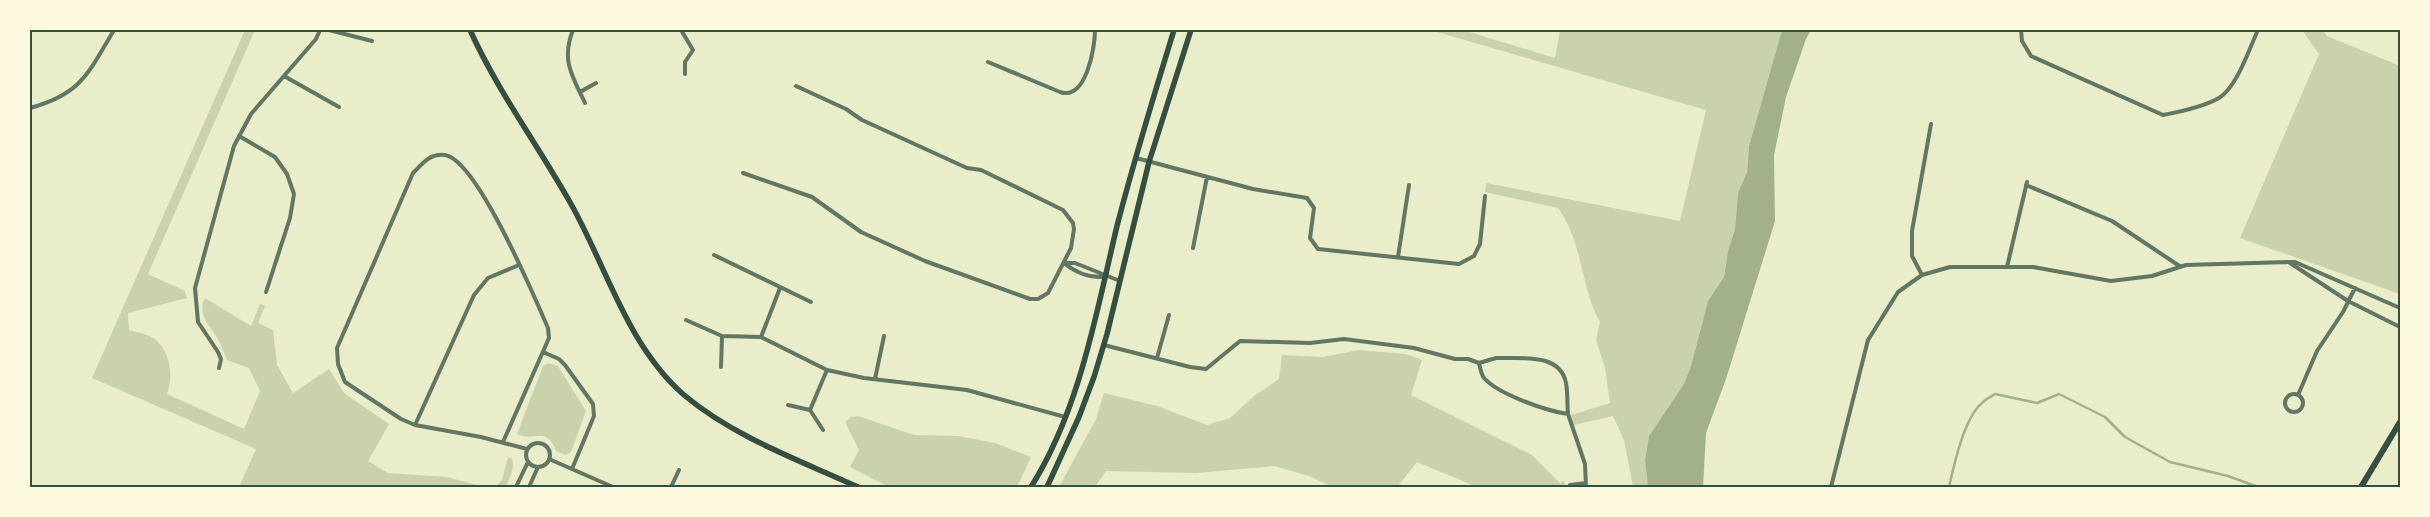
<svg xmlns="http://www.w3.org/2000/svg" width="2430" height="517" font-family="'Noto Sans',sans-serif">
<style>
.green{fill:#cad2ad}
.water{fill:#a3b18a}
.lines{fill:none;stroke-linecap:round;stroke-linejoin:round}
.stream{stroke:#a3b18a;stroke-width:2.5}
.minor{stroke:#617663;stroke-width:4}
.secondary{stroke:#344e41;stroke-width:5.5}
.primary{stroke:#344e41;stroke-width:6}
.neatline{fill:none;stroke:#344e41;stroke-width:2}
</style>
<rect width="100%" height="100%" fill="#e9edc9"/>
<!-- green -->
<path class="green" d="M245 30H255L148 274 185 291 187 298 128 313 129 330C139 333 151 334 158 342 171 355 173 378 167 394L244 429 260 391 249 368 227 360C224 353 222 347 219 341 211 326 196 315 205 298L251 326 260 304 265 306 258 323 273 330 277 365 293 393 329 369 344 393 389 424 368 461 388 473 446 477 486 487H239L256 449 92 378Z
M1430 30H1463L1555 58 1560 30H1782L1749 146 1747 172 1738 193 1735 229 1728 251 1724 277 1708 301 1691 366 1684 384 1649 436 1645 460 1648 487H1633L1624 440 1613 416 1574 425 1571 415 1610 403 1605 368 1596 340 1600 322C1580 286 1583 242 1558 208L1485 192 1486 183 1680 221 1706 110Z
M2302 30H2323L2327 36 2400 66V294L2240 238 2319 54Z
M1359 350 1406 354 1422 360 1411 395 1532 455 1560 483 1564 481 1566 487H1477L1417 462 1397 487H1333L1309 476 1274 466 1196 473 1106 471 1095 487H1059L1096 419 1104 393 1157 406 1207 425 1230 418 1254 396 1279 379 1282 355 1323 357Z
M548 363 558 366 586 411 571 452 565 455 556 451C546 425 534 443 517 434L543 366Z
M858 416 914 435 958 436 995 443 1031 457 1017 487H889L850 467 859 450 845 422 851 417Z
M508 457 512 459C515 469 510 478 505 487H495L502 480Z"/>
<!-- water -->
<path class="water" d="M1782 30H1811L1806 39 1786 97 1774 155 1775 221 1726 379 1706 433 1703 487H1648L1645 460 1649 436 1684 384 1691 366 1708 301 1724 277 1728 251 1735 229 1738 193 1747 172 1749 146Z"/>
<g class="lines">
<!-- stream -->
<path class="stream" d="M1949 487C1954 465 1964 418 1982 403 1985 399 1991 397 1995 394L2037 403 2059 394 2105 417 2125 437 2170 462 2228 476 2258 487"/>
<!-- minor -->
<path class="minor" d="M329 30 372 41
M573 30C561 60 572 76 585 103
M681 30 693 50 685 62V74
M2021 30 2022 41 2031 56 2163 115C2179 112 2205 106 2219 98 2237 87 2249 49 2258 30
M988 62 1060 92C1086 101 1095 48 1095 30
M284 76 339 107
M580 92 596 83
M30 108C81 94 88 74 114 30
M239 136 275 157 287 174 294 194 290 218 266 292
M1136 158 1253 189 1307 198 1314 208 1310 238 1318 249 1459 264 1474 256 1480 244 1485 196
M743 173 812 197 861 232 925 261 1030 299H1038L1048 293 1071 248 1074 229 1073 223 1063 210 981 170 967 168 862 120 846 109 796 86
M2026 185 2112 221 2181 267
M1193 248 1207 177
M714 255 811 302
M1398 257 1409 185
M1064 263H1075L1120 281
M1064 263C1076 273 1089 278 1105 277
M2290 263 2348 301 2400 327
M2007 267 2027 182
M1922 275 1912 256V231L1931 124
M686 320 722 336 761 337 827 370 864 378 967 390 1065 417
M761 337 780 288
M1104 345 1190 367 1206 369 1240 341 1310 343 1344 339 1414 348 1455 359H1468L1479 363
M543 352 559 359 565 365 593 404 594 416 572 469
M1157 358 1169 315
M1496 358C1520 359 1560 352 1566 383 1568 393 1567 404 1568 414 1546 411 1498 394 1484 378 1481 374 1480 368 1479 363Z
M721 367 722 336
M219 368 221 359 218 352 198 322 195 288 234 146 251 114 316 39 320 30
M875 379 884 336
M2285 403a9 9 0 1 1 18 0a9 9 0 1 1-18 0Z
M2298 395 2317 351 2343 312 2355 288
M788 405 810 410 823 430
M810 410 827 370
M1568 414 1585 464 1586 487
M415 425 474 295 488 278 519 265
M503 442 549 338 548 328C534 296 477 160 445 155 430 153 423 163 413 173L337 348 338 364 345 382 401 419 415 425 481 437 527 449
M526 455a12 12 0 1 1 24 0a12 12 0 1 1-24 0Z
M549 459 613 487
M1570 485 1586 483
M516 487 528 462
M529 487 538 467
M671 487 679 470
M1831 487 1868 340 1898 292 1922 275 1950 267H2033L2111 281 2152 276 2186 265 2288 262H2295L2400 308"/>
<!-- secondary -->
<path class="secondary" d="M470 30C498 92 538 145 571 204 607 268 627 345 684 395 734 437 799 460 858 487
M1031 487C1080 409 1096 314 1117 226 1134 160 1154 95 1174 30
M1047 487 1079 417 1094 377 1107 334 1149 162 1191 30"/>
<!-- primary -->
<path class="primary" d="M2361 487 2400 422"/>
</g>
<!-- border -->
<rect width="2430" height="517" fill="none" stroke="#fefae0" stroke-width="62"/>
<rect x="31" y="31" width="2368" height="455" class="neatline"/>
</svg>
